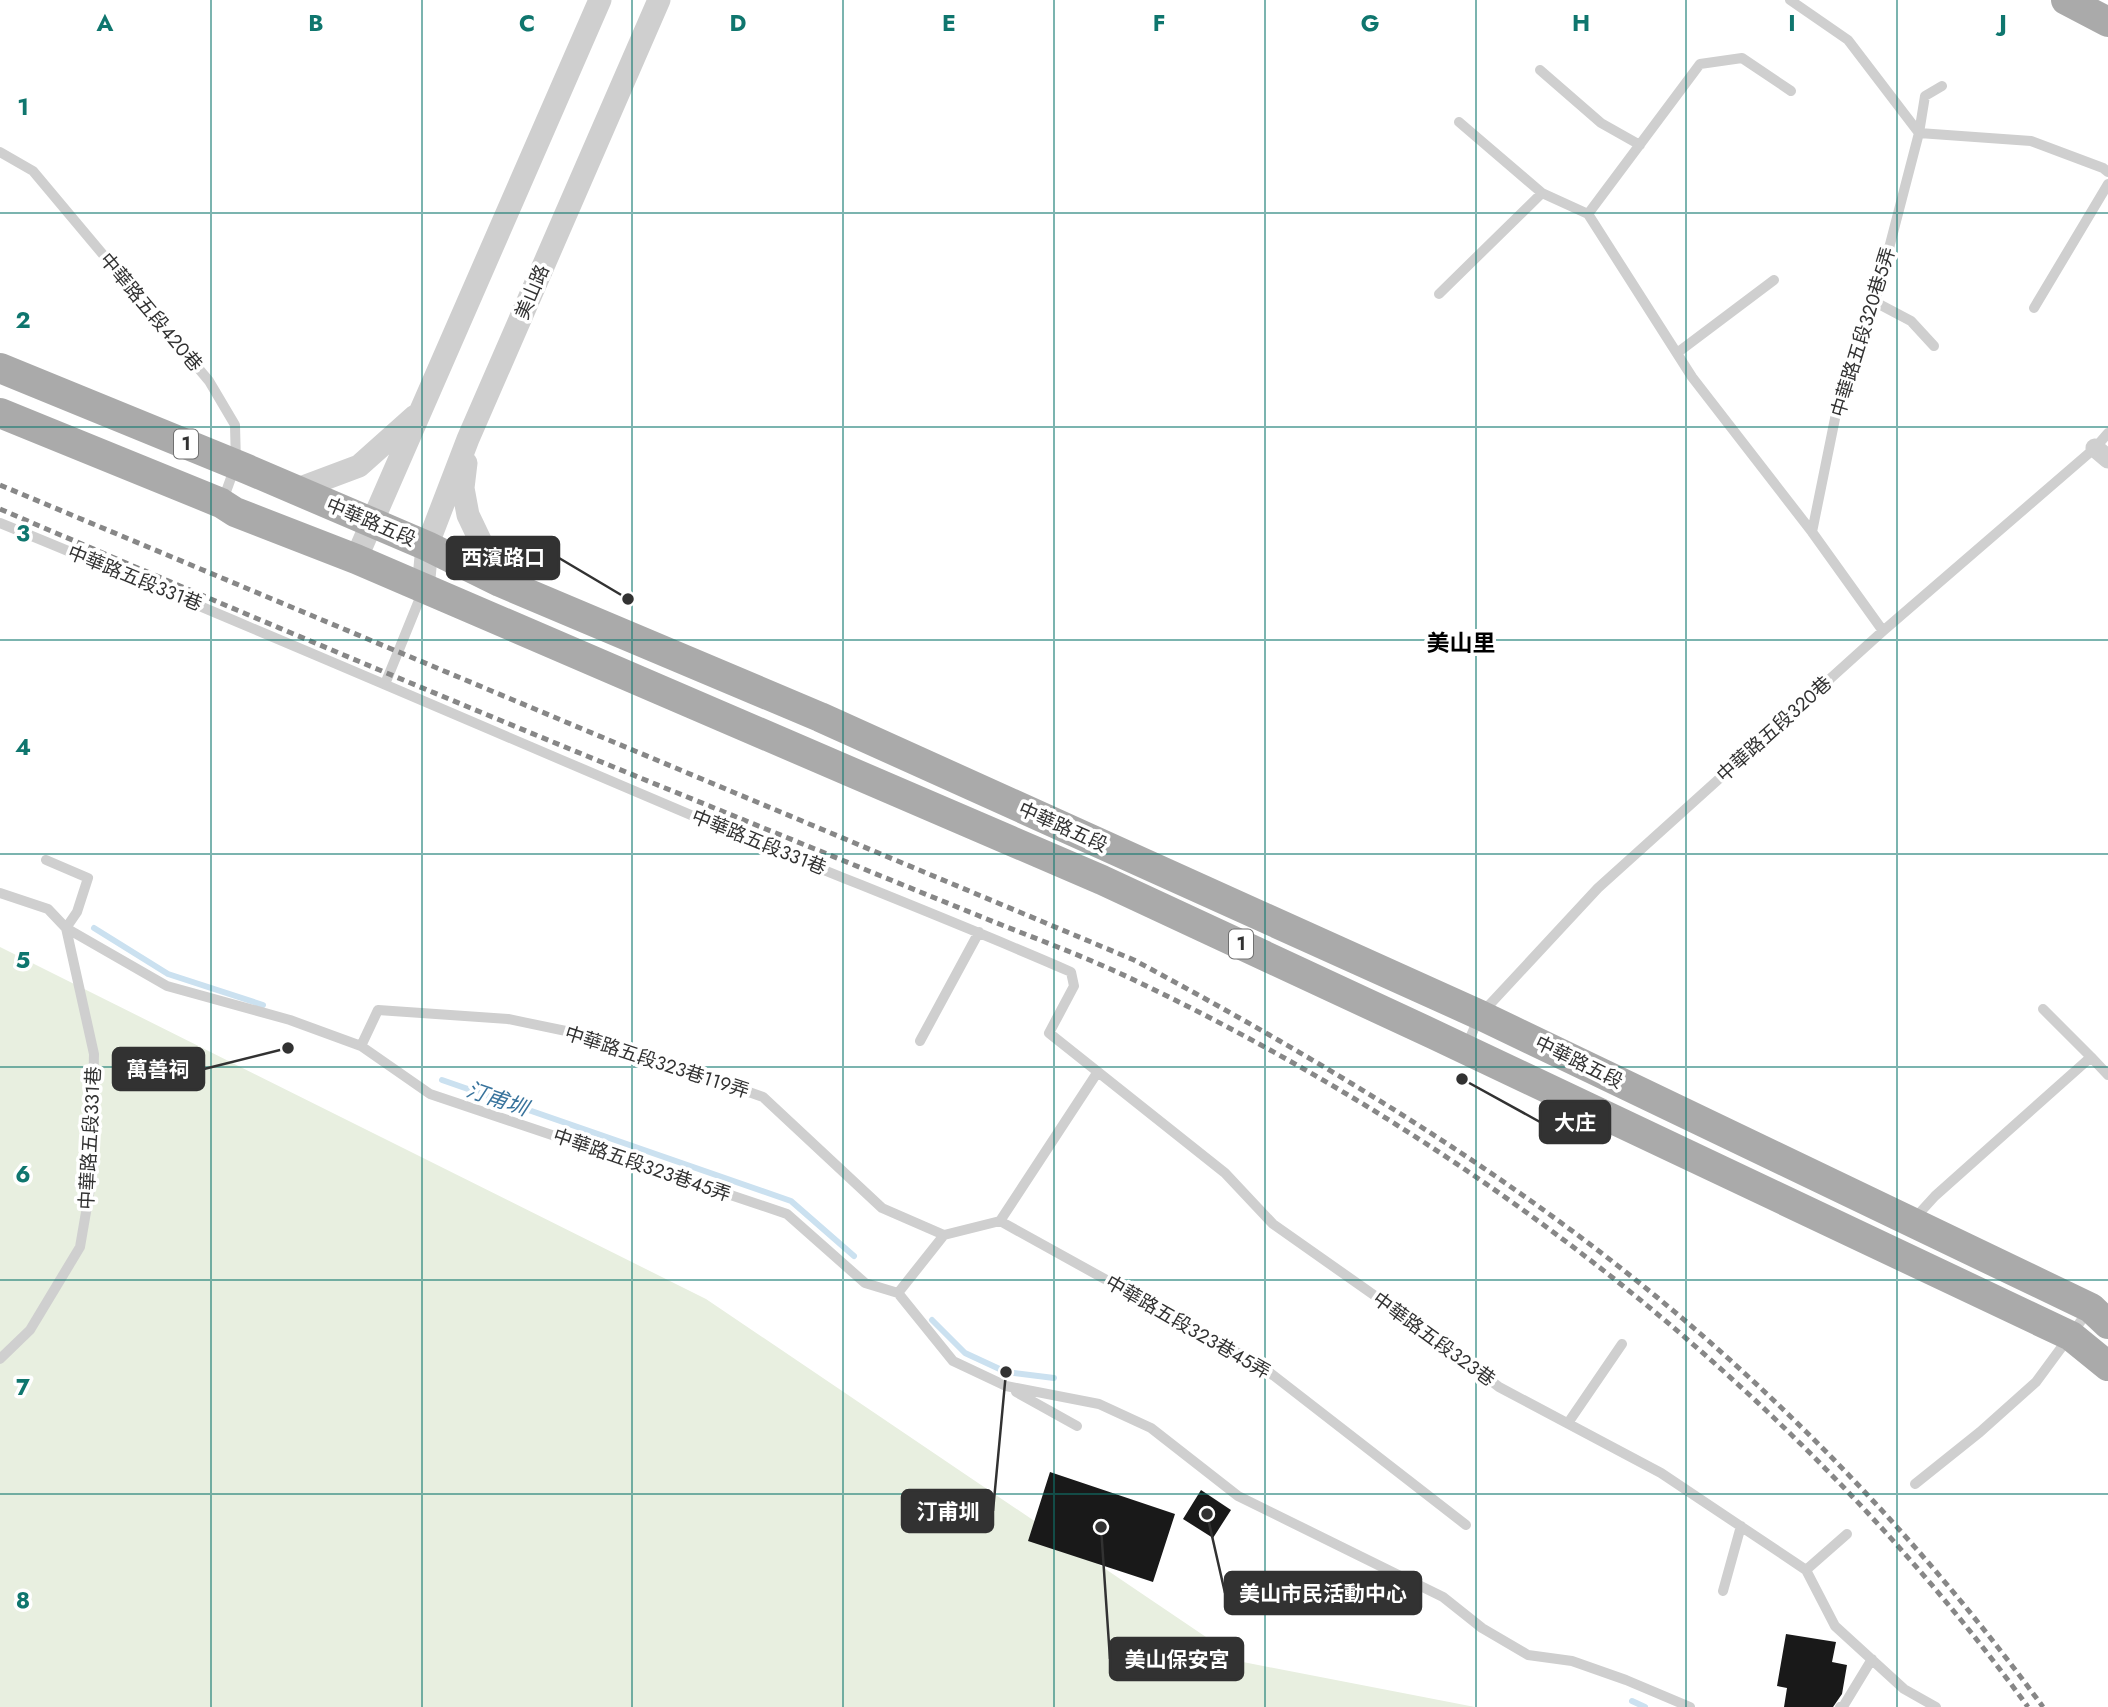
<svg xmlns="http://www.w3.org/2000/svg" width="2108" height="1707" font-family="Jost,'Noto Sans TC',sans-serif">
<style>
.green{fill:#e8efe0}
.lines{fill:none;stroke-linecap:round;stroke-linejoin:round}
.stream{stroke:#cbe1f0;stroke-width:6}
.building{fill:#191919}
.service{stroke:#cfcfcf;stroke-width:10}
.minor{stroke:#cfcfcf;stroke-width:19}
.tertiary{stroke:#cfcfcf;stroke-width:23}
.primary{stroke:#aaa;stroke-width:30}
.rail{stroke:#878787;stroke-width:5;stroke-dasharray:7 5;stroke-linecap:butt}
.grid{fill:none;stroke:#0f766e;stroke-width:2;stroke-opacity:0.55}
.labels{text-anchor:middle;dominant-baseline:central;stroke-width:7;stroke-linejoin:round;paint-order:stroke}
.shield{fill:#fff;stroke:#707070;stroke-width:2}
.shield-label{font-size:18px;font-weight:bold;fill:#323232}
.street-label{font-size:19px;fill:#323232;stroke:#fff}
.water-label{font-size:21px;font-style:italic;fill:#38739c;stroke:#fff}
.quarter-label{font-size:23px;font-weight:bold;fill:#000;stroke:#fff}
.grid-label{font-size:23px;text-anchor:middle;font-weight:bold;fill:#0f766e;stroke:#fff;stroke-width:7;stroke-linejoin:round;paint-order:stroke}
.leader{fill:none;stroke:#323232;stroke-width:2.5}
.callout-dot{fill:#323232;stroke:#fff;stroke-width:2.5}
.callout{fill:#323232;stroke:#323232;stroke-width:2.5}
.callout-label{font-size:21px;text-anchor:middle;font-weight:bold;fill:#fff}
</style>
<rect width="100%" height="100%" fill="#fff"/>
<!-- green -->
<path class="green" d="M0 947 706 1299 1243 1662 1475 1707H0Z"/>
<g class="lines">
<!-- stream -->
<path class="stream" d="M94 928 168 974 263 1005
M442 1080 791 1201 854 1256
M932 1320 965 1353 1006 1372 1054 1378
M1632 1701 1645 1707"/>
</g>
<!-- building -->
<path class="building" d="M1050 1472 1175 1514 1153 1582 1028 1541Z
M1201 1490 1231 1510 1213 1538 1183 1519Z
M1786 1634 1836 1642 1832 1662 1847 1665 1842 1694 1833 1707H1784L1787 1688 1777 1686Z"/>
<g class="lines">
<!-- service -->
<path class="service" d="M1790 0 1848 40 1919 133 2031 141 2103 168 2108 172
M1540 70 1601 123 1640 145
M1459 122 1542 193 1588 214 1692 377 1812 532 1883 631
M0 152 33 171 209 381 235 425 236 464 223 500
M1588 214 1700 64 1742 58 1791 91
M1439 294 1542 193
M1875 302 1911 321 1934 346
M2034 308 2108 184
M1677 353 1774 280
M0 523C245 623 487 729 731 832 844 879 959 923 1071 972L1074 986 1049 1033 1225 1173 1273 1224 1442 1343 1499 1387 1661 1473 1806 1570 1835 1626 1904 1689 1936 1707
M1812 532 1842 384 1875 302 1919 133 1925 96 1942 86
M385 684 422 593
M46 860 88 878 77 912 66 928
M0 893 48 909 66 928 94 1054 91 1183 80 1247 30 1330 0 1359
M66 928 167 986 290 1020 361 1046 430 1094 787 1214 865 1283 898 1293 953 1361 1006 1386 1099 1404 1151 1428 1238 1496 1443 1597 1482 1628 1528 1655 1572 1661 1626 1680 1690 1707
M2043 1009 2091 1057
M920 1041 979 932
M1467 1045 1480 1015 1598 888 1883 631 2095 448 2108 433
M361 1046 378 1010 508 1019 590 1036 763 1097 882 1208 944 1235 1000 1221 1097 1073
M1914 1219 1935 1196 2091 1057 2108 1075
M1000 1221 1260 1365 1466 1525
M898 1293 944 1235
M1016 1392 1077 1426
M1568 1423 1622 1344
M1915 1484 1980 1432 2036 1382 2089 1310
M1806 1570 1847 1534
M1723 1591 1741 1526
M1840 1707 1844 1705 1872 1659"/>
<!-- minor -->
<path class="minor" d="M2095 448 2108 459"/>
<!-- tertiary -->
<path class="tertiary" d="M466 463 463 488 468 515 500 582
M295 490 359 466 415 416
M356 559 600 0
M423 589 427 546 468 439 659 0"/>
<!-- primary -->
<path class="primary" d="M2066 0 2108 22
M0 368 247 469 427 546 500 582 820 717 1480 1015 2091 1308 2108 1324
M0 413 221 503 235 512 356 559 1102 880 1435 1035 2071 1336 2108 1366"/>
<!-- rail -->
<path class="rail" d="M0 485 1134 960C1300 1049 1464 1146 1613 1262 1776 1389 1921 1540 2043 1707
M0 509C221 604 442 697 665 788 769 830 873 873 977 915 1028 936 1082 955 1132 979 1482 1146 1799 1393 2028 1707"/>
</g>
<!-- grid -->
<path class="grid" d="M211 0V1707M422 0V1707M632 0V1707M843 0V1707M1054 0V1707M1265 0V1707M1476 0V1707M1686 0V1707M1897 0V1707M0 213H2108M0 427H2108M0 640H2108M0 854H2108M0 1067H2108M0 1280H2108M0 1494H2108"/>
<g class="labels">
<!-- shield labels -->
<g class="shield">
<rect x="174" y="429.5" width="24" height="29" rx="5"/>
<rect x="1229" y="929.5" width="24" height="29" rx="5"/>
</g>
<g class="shield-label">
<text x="186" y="444">1</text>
<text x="1241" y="944">1</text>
</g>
<!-- street labels -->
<g class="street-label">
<text transform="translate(532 292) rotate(-67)">美山路</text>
<text transform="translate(151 312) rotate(50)">中華路五段420巷</text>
<text transform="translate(1863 332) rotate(-73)">中華路五段320巷5弄</text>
<text transform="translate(371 522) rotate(23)">中華路五段</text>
<text transform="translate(135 578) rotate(22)">中華路五段331巷</text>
<text transform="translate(1774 729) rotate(-42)">中華路五段320巷</text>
<text transform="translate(1063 827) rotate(24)">中華路五段</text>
<text transform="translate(759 842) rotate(22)">中華路五段331巷</text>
<text transform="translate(657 1062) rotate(18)">中華路五段323巷119弄</text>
<text transform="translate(1579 1062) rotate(26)">中華路五段</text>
<text transform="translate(90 1138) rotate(-87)">中華路五段331巷</text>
<text transform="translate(642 1165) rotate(19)">中華路五段323巷45弄</text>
<text transform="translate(1188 1327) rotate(30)">中華路五段323巷45弄</text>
<text transform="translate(1434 1339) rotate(36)">中華路五段323巷</text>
</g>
<!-- water labels -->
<g class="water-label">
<text transform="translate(497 1099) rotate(19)">汀甫圳</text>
</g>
<!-- quarter labels -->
<g class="quarter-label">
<text x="1461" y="643">美山里</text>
</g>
</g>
<g class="grid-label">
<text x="105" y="31">A</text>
<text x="316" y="31">B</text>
<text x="527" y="31">C</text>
<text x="738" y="31">D</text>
<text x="949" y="31">E</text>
<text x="1159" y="31">F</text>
<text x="1370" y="31">G</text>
<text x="1581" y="31">H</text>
<text x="1792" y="31">I</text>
<text x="2003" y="31">J</text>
<text x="23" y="115">1</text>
<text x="23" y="328">2</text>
<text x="23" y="541">3</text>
<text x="23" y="755">4</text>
<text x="23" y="968">5</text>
<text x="23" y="1182">6</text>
<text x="23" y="1395">7</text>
<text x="23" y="1608">8</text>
</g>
<!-- callouts -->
<path class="leader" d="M628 599L559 558M288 1048L204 1069M1462 1079L1540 1122M1006 1372L993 1511M1207 1514L1225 1593M1101 1527L1110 1659"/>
<g class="callout-dot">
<circle cx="628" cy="599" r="7"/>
<circle cx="288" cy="1048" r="7"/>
<circle cx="1462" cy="1079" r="7"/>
<circle cx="1006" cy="1372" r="7"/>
<circle cx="1207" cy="1514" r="7"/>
<circle cx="1101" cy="1527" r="7"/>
</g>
<g class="callout">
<rect x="447" y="537" width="112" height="42" rx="7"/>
<rect x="113" y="1048" width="91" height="42" rx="7"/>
<rect x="1540" y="1101" width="70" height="42" rx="7"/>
<rect x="902" y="1490" width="91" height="42" rx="7"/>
<rect x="1225" y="1572" width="196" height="42" rx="7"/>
<rect x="1110" y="1638" width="133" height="42" rx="7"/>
</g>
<g class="callout-label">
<text x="503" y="565">西濱路口</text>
<text x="158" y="1077">萬善祠</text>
<text x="1575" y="1130">大庄</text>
<text x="948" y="1519">汀甫圳</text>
<text x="1323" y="1601">美山市民活動中心</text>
<text x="1177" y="1667">美山保安宮</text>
</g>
</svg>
